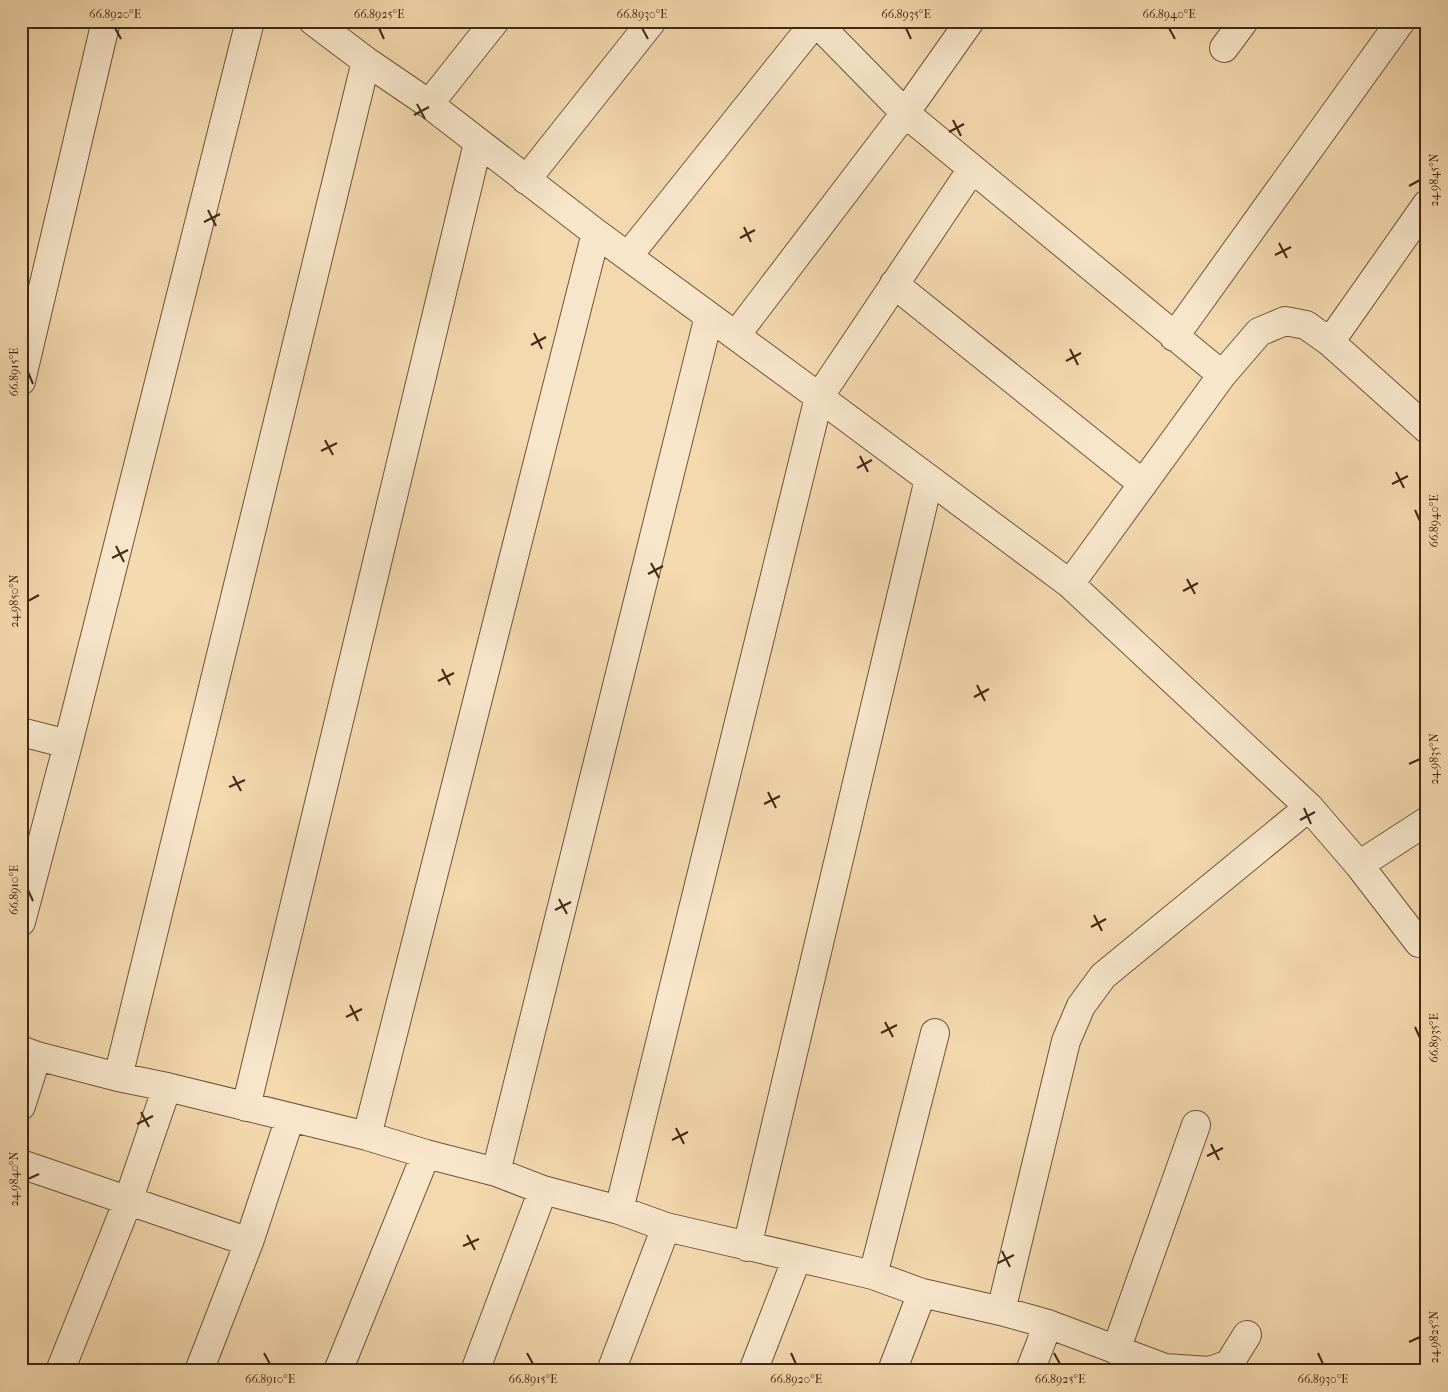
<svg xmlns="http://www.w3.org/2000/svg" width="1448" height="1392" font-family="'IM FELL French Canon',serif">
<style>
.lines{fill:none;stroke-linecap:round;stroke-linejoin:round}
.minor-casing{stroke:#6e543a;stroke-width:30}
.minor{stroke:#f8e6cb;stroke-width:28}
.ticks{fill:none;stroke:#422813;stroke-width:2}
.neatline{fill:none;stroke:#422813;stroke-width:2}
.ticks-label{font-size:12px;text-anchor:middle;fill:#422813}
</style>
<rect width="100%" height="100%" fill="#f4d9af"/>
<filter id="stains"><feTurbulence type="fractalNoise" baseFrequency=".004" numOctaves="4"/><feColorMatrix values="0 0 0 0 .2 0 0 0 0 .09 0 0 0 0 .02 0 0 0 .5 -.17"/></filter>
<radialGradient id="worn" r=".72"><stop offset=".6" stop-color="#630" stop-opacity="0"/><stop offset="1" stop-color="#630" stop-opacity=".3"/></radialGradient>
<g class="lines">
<defs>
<path id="minor" d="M313 21 366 61 429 104 596 233 819 397 1070 584 1309 807 1359 865 1419 943
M815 21 905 113 1222 375
M1224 48 1244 21
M429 104 495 21
M526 180 652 21
M628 256 816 21
M894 284 1143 484
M736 335 905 113 970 21
M1174 337 1401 21
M1330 342 1427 204
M21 381 106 21
M1070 584 1222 375 1259 332 1285 321 1306 325 1330 342 1427 429
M21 732 68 744
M1359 865 1427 821
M21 922 68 744 250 21
M21 1050 37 1056 118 1077 167 1087 367 1136 426 1154 496 1172 543 1190 619 1210 666 1227 873 1275 922 1293 1001 1311 1048 1324 1165 1368 1210 1371 1229 1364 1247 1335
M118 1077 366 61
M21 1106 37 1056
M246 1107 478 143
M367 1136 596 233
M21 1164 249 1242
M496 1172 709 316
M619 1210 819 397 972 169
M747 1247 929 479
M873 1275 935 1033
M1001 1311 1066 1041 1081 1006 1103 976 1309 807
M1116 1350 1196 1125
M60 1371 128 1201 167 1087
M199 1371 249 1242 290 1118
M338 1371 426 1154
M475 1371 543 1190
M611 1371 666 1227
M753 1371 797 1258
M892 1371 922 1293
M1030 1371 1048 1324"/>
</defs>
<!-- minor casing -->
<use href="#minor" class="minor-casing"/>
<!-- minor -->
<use href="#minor" class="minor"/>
</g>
<!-- ticks -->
<path class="ticks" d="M115 28 121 39M379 28 384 39M642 28 648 39M906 28 911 39M1169 28 1175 39M417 104 425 119M414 115 429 107M953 120 961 136M949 132 964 124M1409 186 1420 180M208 210 216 226M204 222 220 214M744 227 751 242M740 238 755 230M1279 243 1287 258M1275 255 1291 247M534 333 542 349M531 345 546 337M1070 349 1078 365M1066 361 1081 353M28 372 33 384M325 440 333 455M321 451 337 443M860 456 868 472M857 468 872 460M1396 472 1404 488M1392 484 1408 476M1415 510 1420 521M116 546 124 562M112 558 128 550M651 563 659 578M648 574 663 566M1187 579 1195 594M1183 591 1198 583M28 601 39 595M442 669 450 685M438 681 454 673M977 685 985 701M974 697 989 689M1409 764 1420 759M233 776 241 791M229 787 245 780M768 792 776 808M764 804 780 796M1304 808 1311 824M1300 820 1315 812M28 890 33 901M559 899 567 914M555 910 571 902M1094 915 1102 931M1091 927 1106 919M350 1005 358 1021M346 1017 362 1009M885 1022 893 1037M1415 1027 1420 1038M881 1033 897 1025M141 1112 149 1127M137 1124 153 1116M676 1128 684 1144M672 1140 688 1132M1211 1144 1219 1160M1207 1156 1223 1148M28 1179 39 1174M467 1235 475 1250M463 1246 479 1239M1002 1251 1010 1267M998 1263 1014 1255M1409 1342 1420 1337M264 1353 270 1364M527 1353 533 1364M791 1353 796 1364M1054 1353 1060 1364M1318 1353 1323 1364"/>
<!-- margin -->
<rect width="1448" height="1392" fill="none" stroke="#f4d9af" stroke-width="55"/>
<rect x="28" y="28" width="1392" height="1336" class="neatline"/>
<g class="ticks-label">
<text x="115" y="18">66.8920°E</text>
<text x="379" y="18">66.8925°E</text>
<text x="642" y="18">66.8930°E</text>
<text x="906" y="18">66.8935°E</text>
<text x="1169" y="18">66.8940°E</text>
<text transform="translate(1434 180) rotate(-90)" y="4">24.9845°N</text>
<text transform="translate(14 372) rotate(-90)" y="4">66.8915°E</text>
<text transform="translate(1434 521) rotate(-90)" y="4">66.8940°E</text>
<text transform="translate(14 601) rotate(-90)" y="4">24.9850°N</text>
<text transform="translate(1434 759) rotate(-90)" y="4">24.9835°N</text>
<text transform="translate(14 890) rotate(-90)" y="4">66.8910°E</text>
<text transform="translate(1434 1038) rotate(-90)" y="4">66.8935°E</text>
<text transform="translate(14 1179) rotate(-90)" y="4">24.9840°N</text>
<text transform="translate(1434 1337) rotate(-90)" y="4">24.9825°N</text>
<text x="270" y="1383">66.8910°E</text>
<text x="533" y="1383">66.8915°E</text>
<text x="796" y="1383">66.8920°E</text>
<text x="1060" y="1383">66.8925°E</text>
<text x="1323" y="1383">66.8930°E</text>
</g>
<rect width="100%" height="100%" filter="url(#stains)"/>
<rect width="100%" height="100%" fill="url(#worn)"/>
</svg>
